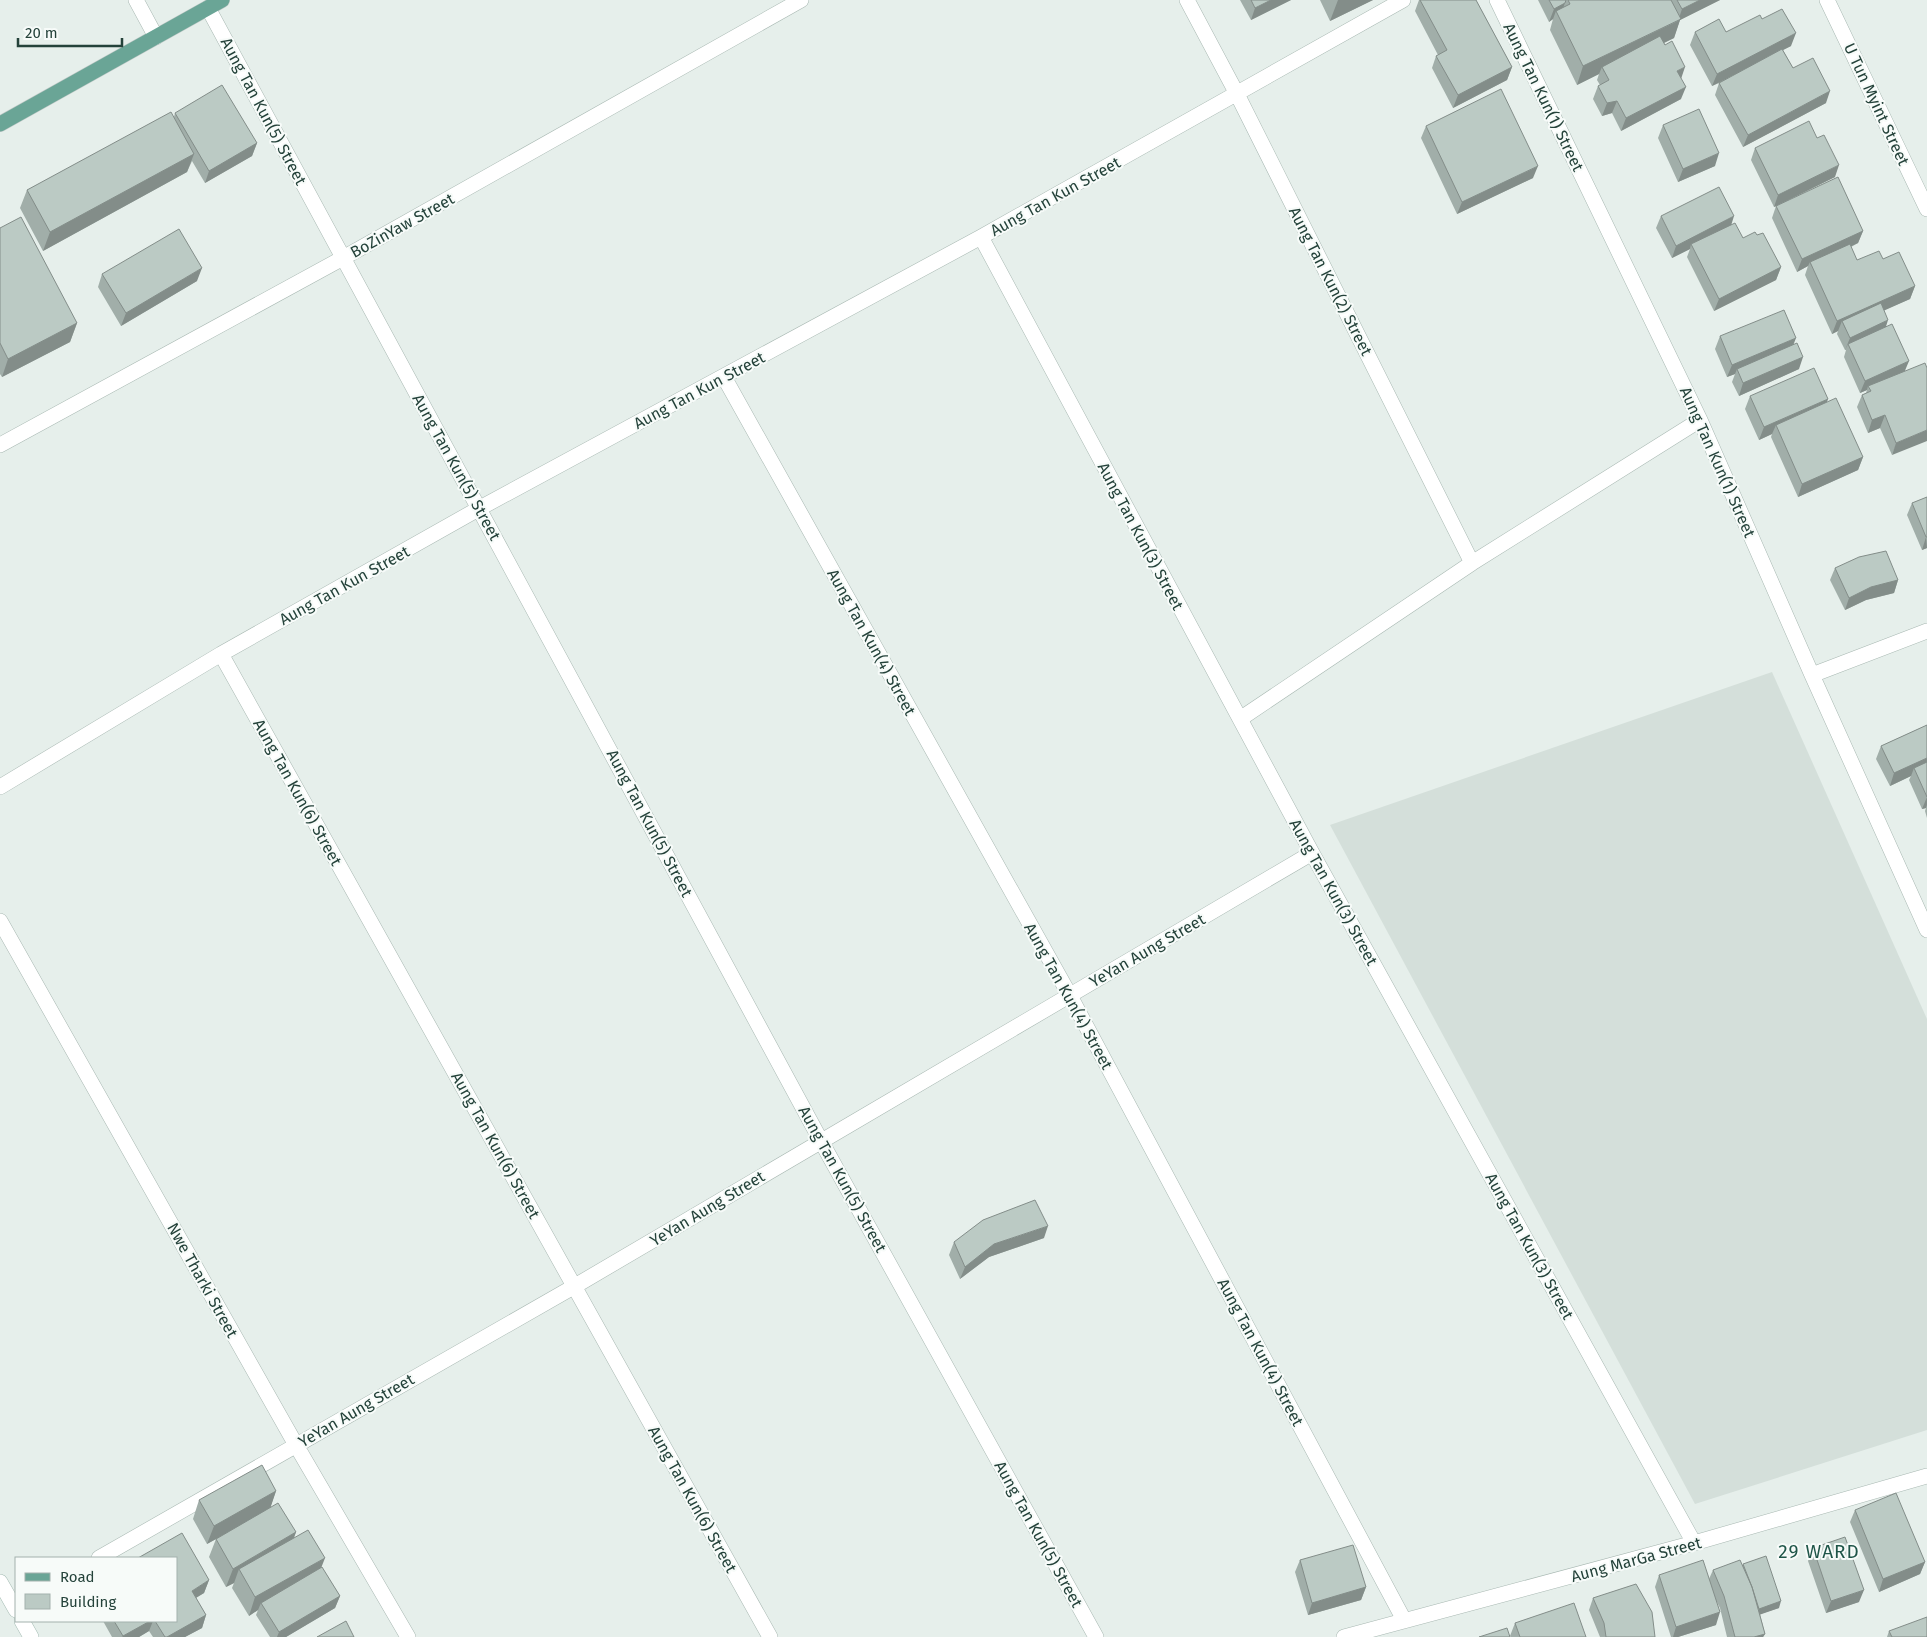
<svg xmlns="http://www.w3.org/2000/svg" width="1927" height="1637" viewBox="0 0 1927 1637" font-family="'Fira Sans',sans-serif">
	<rect width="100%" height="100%" fill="#e6efeb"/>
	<!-- built -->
	<path fill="#d4dfda" d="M1772,672l155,347v411l-232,74 -365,-679z"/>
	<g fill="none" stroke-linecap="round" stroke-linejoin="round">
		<!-- street casing -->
		<g stroke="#a8b8b2" stroke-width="16">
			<path id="street" d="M136,0l20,37
				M1187,0l50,94 235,469
				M1497,0l203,420 112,255 115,255
				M1827,0l100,209
				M208,8l613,1133 275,496
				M981,237l331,616 382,690
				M724,377l345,617 335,626
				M0,445l343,-187 458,-258
				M221,654l549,983
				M1812,675l115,-44
				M1240,719l232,-156 228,-143
				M0,787l221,-133 259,-146 501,-271 422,-237
				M0,921l296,524 112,192
				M99,1558l476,-272 737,-433
				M1344,1637l350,-94 233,-67"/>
		</g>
		<!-- secondary casing -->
		<g stroke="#a4bbb3" stroke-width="16">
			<path id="secondary" d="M0,1582l16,28
				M22,1621l9,16"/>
		</g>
		<!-- primary casing -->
		<g stroke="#c2cac8" stroke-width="16">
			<path id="primary" d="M0,124l222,-124"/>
		</g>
		<!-- street -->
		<use href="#street" stroke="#fff" stroke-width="15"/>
		<!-- secondary -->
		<use href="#secondary" stroke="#fff" stroke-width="15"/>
		<!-- primary -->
		<use href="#primary" stroke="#6aa596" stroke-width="15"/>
	</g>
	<!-- wall -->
	<path fill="#a1aea9" d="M1240,0h51l-40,20z
		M1320,0h53l-43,21z
		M1419,0h57l36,67 -5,13 -54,28 -21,-40 4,-12 2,-1 -23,-44z
		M1538,0h182l-40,20 -6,18 -10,5 17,35v21l-60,32 -9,-18 -10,3 -9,-17 5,-13 2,-1 -3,-5 2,-6 -22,11 -27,-55 3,-11 -4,3z
		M1762,19l29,27 -8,4 10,18 33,35 -83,44 -28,-52 4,-12 -7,3 -22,-41 5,-13h31z
		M175,113l82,30 -5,13 -47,27 -13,-22 -5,11 -144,79 -23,-43 7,-18 147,-73z
		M1663,125l52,41 -37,16 -20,-44z
		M1426,126l107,52 -76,36 -36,-76z
		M1755,148l80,29 -46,23 74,31 -5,12 -7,4 6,13 26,-1 32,27 -5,13 -26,11 2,17 19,44 22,-3 -35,87 -12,-27 -12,5 -11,-26 5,-12 4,-2 1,-3 -7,3 -16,-36 2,-7h-1l-8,-16 1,-3 -6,3 -27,-59 3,-9 -11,6 -25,-54 4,-12 -2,1 -23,-47z
		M1661,216l70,8 12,14 38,29 -5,13 -62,31 -27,-54 3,-8 -18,9 -16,-30z
		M0,228l77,95 -7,19 -68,35 -2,-3z
		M102,274l95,7 -76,45 -23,-39z
		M1720,336l73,9 6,24 -60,27 -7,-14 3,-8 -8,3 -12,-28z
		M1750,396l78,3 -2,4 37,54 -5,13 -60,27 -27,-60 1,-3 -13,6 -14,-31z
		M1927,497v51l-5,2 -15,-35 5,-12z
		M1835,568l63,12 -4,13 -28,7 -21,10 -15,-30z
		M1927,725v93l-2,-7 1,-3 -4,1 -13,-29 2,-4 -21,10 -14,-27 5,-13z
		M1044,1238l-55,19 -29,22 -11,-24 5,-13z
		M276,1491l-6,17 26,24 -2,6 27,29 19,29 -5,12 -49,29h-16l-14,-22 2,-5 -9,6 -17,-28 2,-5 -8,4 -17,-30 7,-18 -9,5 -14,-25 6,-19z
		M1855,1510l70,52 -5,12 -41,18 -29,-70z
		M1813,1548l46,54 -33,11 -18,-52z
		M1300,1560l66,27 -5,13 -53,15 -13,-43z
		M1743,1564l36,44 -19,6 5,20 -2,3h-36l-7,-29 -3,-6 -1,23 -38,12h-7l-16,-50 4,-12 50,4 4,-9 30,-5z
		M209,1580l-5,13 -8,5 10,17 -4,13 -17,9h-32l-4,-6 -10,6h-27l-9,-16h73z
		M1593,1598l62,39h-55l-11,-27z
		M1515,1623l71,14h-75l-1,-1z
		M1889,1631l38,6h-40z"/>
	<!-- shaded-wall -->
	<path fill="#838d89" d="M1271,0h20l-40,20 4,-12z
		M1338,0h35l-43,21z
		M1700,0h20l-40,20 -6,18 -70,34 -2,-5 -3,7 -22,11 6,-19 95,-45 4,-12z
		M1565,3l-5,13 -4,-5 -3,8 -4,3 5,-13z
		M1796,33l-5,13 -79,40 5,-12z
		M1512,67l-5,13 -54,28 5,-13z
		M1685,67l-4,12 -4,-8z
		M1686,87l-5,12 -60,32 5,-13z
		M1830,91l-4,12 -83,44 5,-12z
		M1617,101l-5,12 -10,3 5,-13z
		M257,143l-5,13 -47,27 4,-12z
		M1719,153l-4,13 -37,16 5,-13z
		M194,154l-7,18 -144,79 7,-19z
		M1839,165l-4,12 -61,30 4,-12z
		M1538,166l-5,12 -76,36 5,-12z
		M1734,216l-4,13 -39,15 -1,5 -18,9 4,-12z
		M1863,231l-5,12 -47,22 -1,-3 -2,4 -11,6 5,-13z
		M1781,267l-5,13 -62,31 5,-12z
		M202,268l-5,13 -76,45 5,-13z
		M1915,286l-5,13 -65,29 -3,-7 -4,10 -6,3 5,-13z
		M1888,320l-4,13 -36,11 -3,6 5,-12z
		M77,323l-7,19 -68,35 6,-18z
		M1796,338l-5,13 -54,18 -2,5 -8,3 5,-12z
		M1803,357l-4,12 -60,27 4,-13z
		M1909,361l-5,12 -36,13 -1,4 -7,3 5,-12z
		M1828,399l-5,13 -47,13 -4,9 -13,6 5,-13z
		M1885,415l-5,13 -12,5 4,-13z
		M1927,430v11l-35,14 4,-12z
		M1863,457l-5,13 -60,27 4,-13z
		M1926,537l1,11 -5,2z
		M1898,580l-4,13 -28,7 -21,10 4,-12 22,-11z
		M1927,758v10h-13l-3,8 -21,10 4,-13z
		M1927,797v8l-1,3 -4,1z
		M1048,1226l-4,12 -55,19 -29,22 5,-12 29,-23z
		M276,1491l-6,18 -63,35 7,-18z
		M296,1532l-7,18 -50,19 -5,14 -8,4 7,-18z
		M325,1558l-7,18 -57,27 -3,7 -9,6 6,-19z
		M1925,1562l-5,12 -41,18 4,-13z
		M209,1580l-5,13 -17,10 5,-12z
		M1366,1587l-5,13 -53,15 4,-12z
		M1864,1590l-5,12 -33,11 5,-12z
		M340,1596l-5,12 -49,29h-9l2,-5z
		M1781,1601l-2,7 -23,8 3,-7z
		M1720,1612l-4,13 -38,12h-5l3,-10z
		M206,1615l-4,13 -17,9h-18z
		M150,1621h3l-4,10 -10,6h-17l1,-1z
		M1765,1634l-2,3h-9z"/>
	<!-- building -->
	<path fill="#bbcac4" stroke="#838d89" d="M1251,0h20l-16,8z
		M1420,0h56l36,67 -54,28 -22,-39 11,-6z
		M1549,0h17l-1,3 -11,6z
		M1568,0h103l10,19 -98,47 -27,-55 14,-7z
		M1677,0h23l-18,9z
		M1782,9l14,24 -79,41 -22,-42 24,-13 7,13 34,-17 2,4z
		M1660,36l5,9 7,-4 13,26 -8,4 9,16 -60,31 -9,-17 -10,2 -9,-17 11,-6 -7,-13z
		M1782,49l11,19 20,-10 17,33 -82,44 -29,-52z
		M222,85l35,58 -48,28 -34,-58z
		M1501,89l37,77 -76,36 -36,-76z
		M1699,109l20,44 -36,16 -20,-44z
		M171,112l23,42 -144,78 -23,-42z
		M1809,121l8,17 7,-3 15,30 -61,30 -23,-47z
		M1838,177l25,54 -61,28 -26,-53z
		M1719,187l15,29 -58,30 -15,-30z
		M21,217l56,106 -69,36 -8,-16v-115z
		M1735,223l8,15 12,-6 2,3 6,-2 18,34 -62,32 -28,-55z
		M179,229l23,39 -76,45 -24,-39z
		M1850,244l7,16 22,-9 4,8 16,-7 16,34 -78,35 -27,-59z
		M1881,303l7,17 -38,18 -8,-17z
		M1784,310l12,28 -64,27 -12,-29z
		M1892,324l17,37 -44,20 -17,-37z
		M1797,343l6,14 -60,26 -6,-14z
		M1925,363l2,5v62l-31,13 -11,-28 -13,5 -10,-25 9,-4 -3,-5z
		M1814,368l14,31 -64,28 -14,-31z
		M1836,398l27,59 -61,27 -26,-59z
		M1927,497v40h-1l-14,-34z
		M1886,551l12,29 -27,7 -22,11 -14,-30 24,-11z
		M1927,725v33l-33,15 -13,-27z
		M1927,762v35l-13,-29z
		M1035,1200l13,26 -54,18 -29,23 -11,-25 29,-22z
		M262,1465l14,26 -62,35 -15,-26z
		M1896,1493l29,69 -42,17 -28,-69z
		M278,1503l18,29 -63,37 -17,-30z
		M308,1530l17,28 -70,39 -16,-28z
		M182,1533l27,47 -17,11 14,24 -39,22h-2l-10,-16h21v-63h-38z
		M1845,1537l19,53 -33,11 -18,-53z
		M1353,1545l13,42 -54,16 -12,-43z
		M1766,1556l15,45 -22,8 -7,-22 -9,-23z
		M1703,1560l17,52 -44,15 -17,-52z
		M1740,1560l12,27 13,47 -11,3h-19l-11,-41 -11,-26z
		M322,1567l18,29 -61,36 -18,-29z
		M1636,1584l16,28 3,25h-49l-2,-14 -11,-25z
		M1574,1603l12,34h-66l-5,-14z
		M1927,1617v20h-35l-3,-6z
		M114,1621h36l-27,15z
		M346,1621l8,16h-37z
		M1507,1628l3,9h-31z"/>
	<g text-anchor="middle" stroke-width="4" stroke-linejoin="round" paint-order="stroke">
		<!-- street labels -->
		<g font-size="16" fill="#24423a" stroke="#f7fbf9">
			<text transform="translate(1544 97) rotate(64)" y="6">Aung Tan Kun(1) Street</text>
			<text transform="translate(1877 104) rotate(65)" y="6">U Tun Myint Street</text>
			<text transform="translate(264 111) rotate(62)" y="6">Aung Tan Kun(5) Street</text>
			<text transform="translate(1055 196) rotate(-29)" y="6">Aung Tan Kun Street</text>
			<text transform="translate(402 225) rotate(-29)" y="6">BoZinYaw Street</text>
			<text transform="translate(1331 281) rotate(63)" y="6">Aung Tan Kun(2) Street</text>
			<text transform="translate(699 390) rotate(-28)" y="6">Aung Tan Kun Street</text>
			<text transform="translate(1718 462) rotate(66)" y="6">Aung Tan Kun(1) Street</text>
			<text transform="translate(457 467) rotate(61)" y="6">Aung Tan Kun(5) Street</text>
			<text transform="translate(1141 536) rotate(62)" y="6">Aung Tan Kun(3) Street</text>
			<text transform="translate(344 585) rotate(-29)" y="6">Aung Tan Kun Street</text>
			<text transform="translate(872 642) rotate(61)" y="6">Aung Tan Kun(4) Street</text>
			<text transform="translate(298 792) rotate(61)" y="6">Aung Tan Kun(6) Street</text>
			<text transform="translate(650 823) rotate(62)" y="6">Aung Tan Kun(5) Street</text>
			<text transform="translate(1334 892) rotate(61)" y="6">Aung Tan Kun(3) Street</text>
			<text transform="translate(1147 950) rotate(-30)" y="6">YeYan Aung Street</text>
			<text transform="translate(1069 996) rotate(61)" y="6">Aung Tan Kun(4) Street</text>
			<text transform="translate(496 1145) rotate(61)" y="6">Aung Tan Kun(6) Street</text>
			<text transform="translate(843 1179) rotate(61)" y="6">Aung Tan Kun(5) Street</text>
			<text transform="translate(707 1208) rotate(-31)" y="6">YeYan Aung Street</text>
			<text transform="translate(1530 1246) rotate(61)" y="6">Aung Tan Kun(3) Street</text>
			<text transform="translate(203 1280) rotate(61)" y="6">Nwe Tharki Street</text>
			<text transform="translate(1261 1352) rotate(62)" y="6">Aung Tan Kun(4) Street</text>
			<text transform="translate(356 1410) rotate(-30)" y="6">YeYan Aung Street</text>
			<text transform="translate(693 1499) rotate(61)" y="6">Aung Tan Kun(6) Street</text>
			<text transform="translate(1039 1534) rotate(61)" y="6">Aung Tan Kun(5) Street</text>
			<text transform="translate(1636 1559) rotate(-15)" y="6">Aung MarGa Street</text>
		</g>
		<!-- quarter labels -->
		<g font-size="19" letter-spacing="1" fill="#1f5548" stroke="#f7fbf9">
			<text x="1819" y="1558">29 WARD</text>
		</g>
	</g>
	<!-- legend -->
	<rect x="15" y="1557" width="162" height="65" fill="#f7fbf9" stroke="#a3b1ad"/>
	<rect x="25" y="1573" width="25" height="8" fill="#6aa596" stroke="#a3b1ad"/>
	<text x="60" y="1582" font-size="15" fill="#24423a">Road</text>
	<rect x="25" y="1594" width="25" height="15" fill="#bbcac4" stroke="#a3b1ad"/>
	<text x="60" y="1607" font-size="15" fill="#24423a">Building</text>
	<!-- scale -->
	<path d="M18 38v8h104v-8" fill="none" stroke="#24423a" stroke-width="2.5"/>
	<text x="25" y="38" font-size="15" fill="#24423a" stroke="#f7fbf9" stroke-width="4" paint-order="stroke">20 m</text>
</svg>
